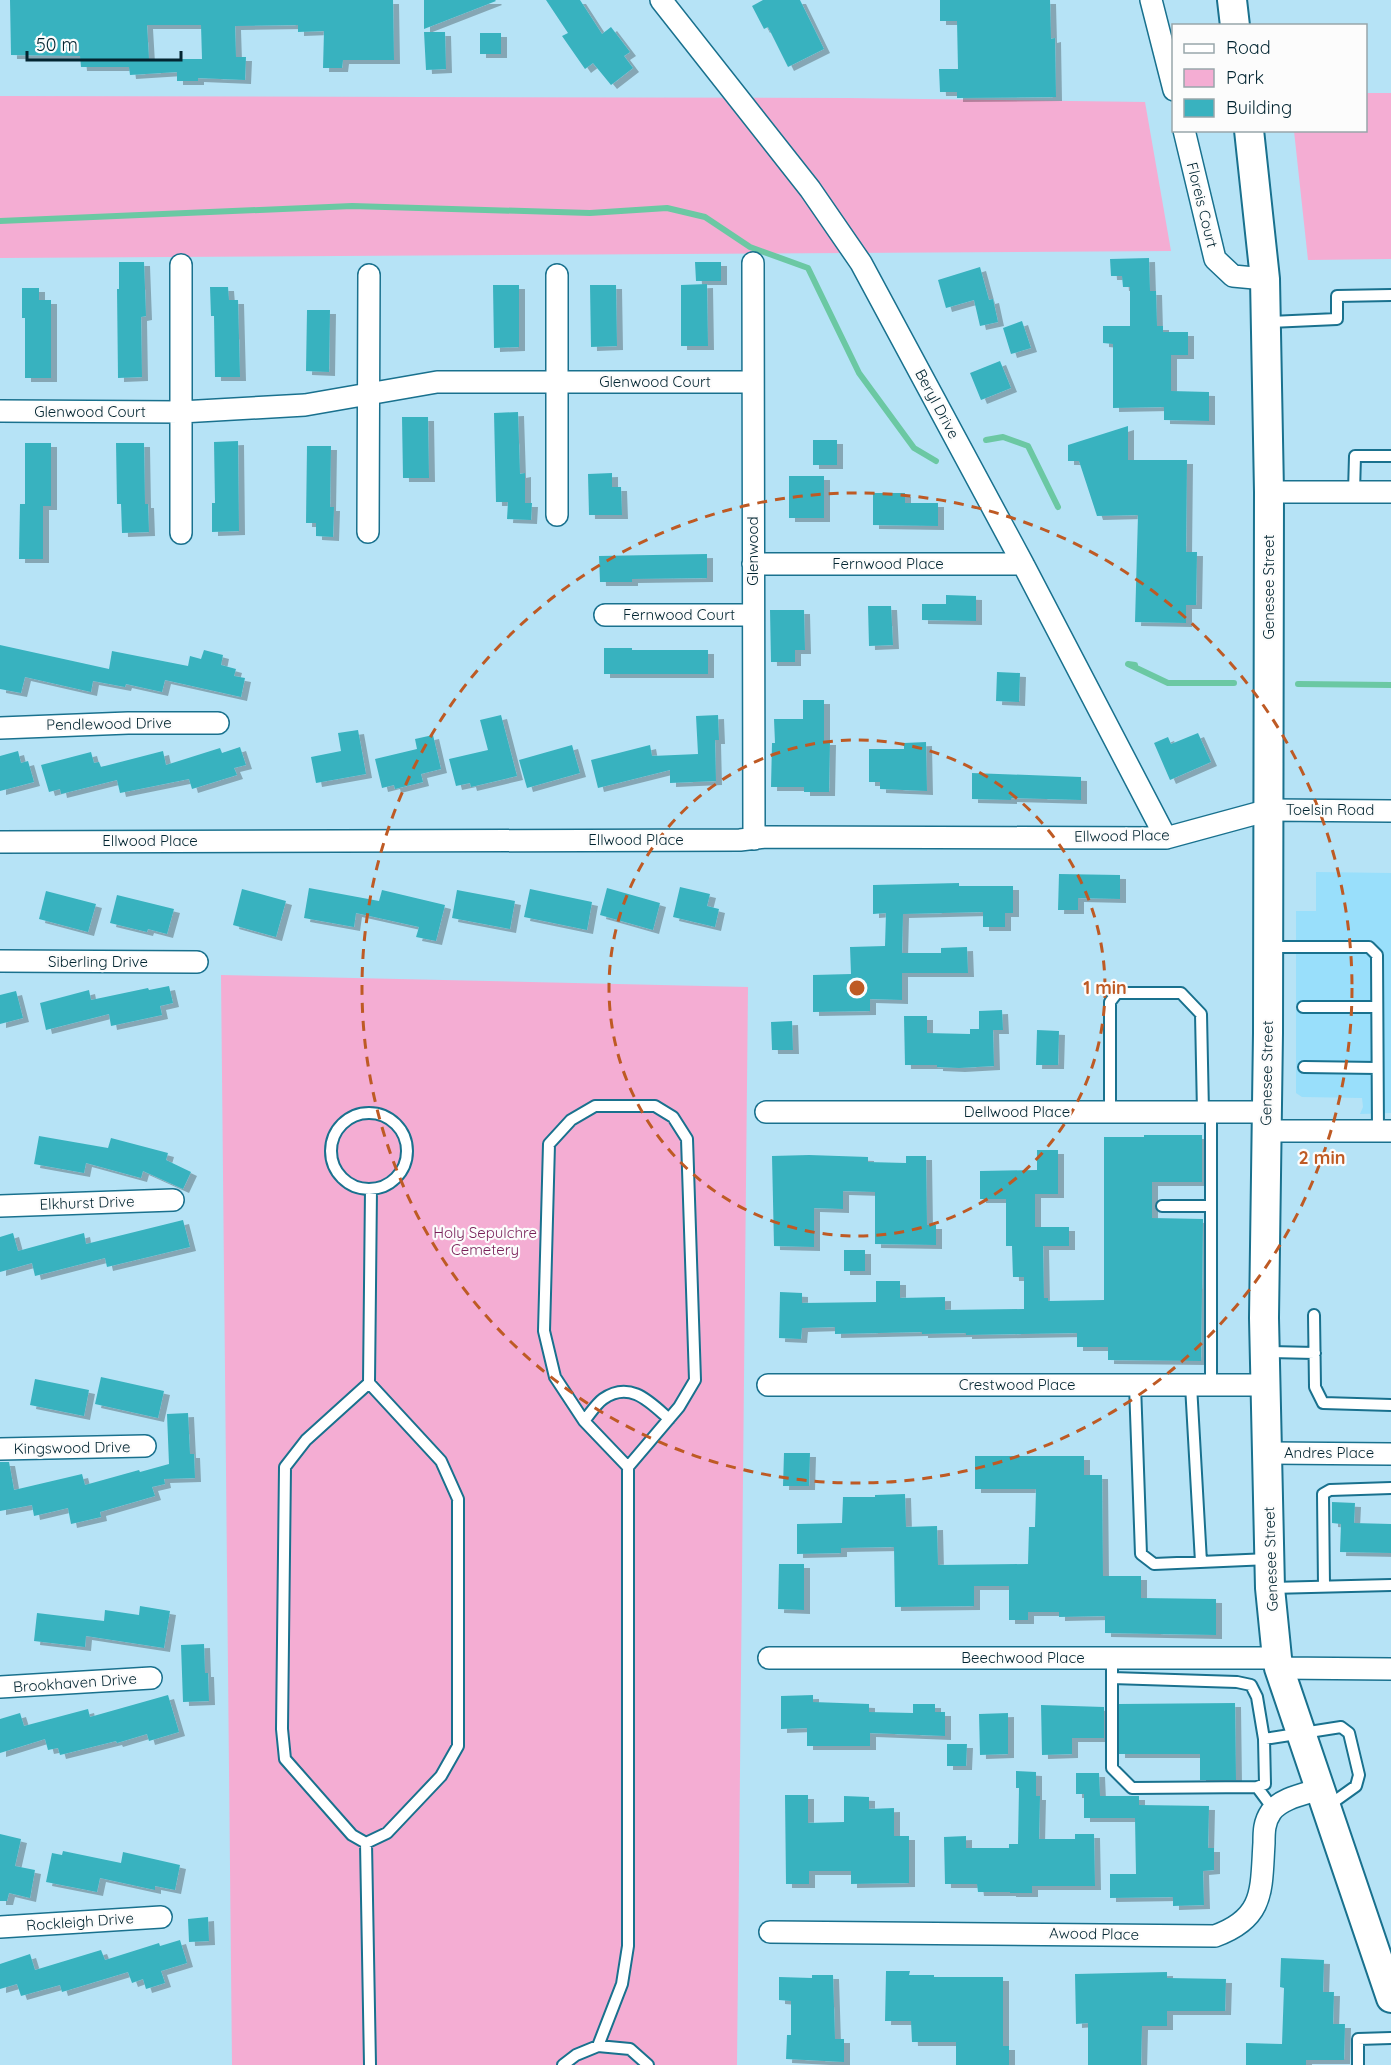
<svg xmlns="http://www.w3.org/2000/svg" width="1391" height="2065" viewBox="0 0 1391 2065" font-family="Quicksand,sans-serif">
	<defs>
		<filter id="shadow"><feDropShadow dx="6" dy="4" stdDeviation="0" flood-color="#0004"/></filter>
	</defs>
	<rect width="100%" height="100%" fill="#b6e3f6"/>
	<!-- built -->
	<path fill="#99dffb" d="M1316,872l75,1v240l-31,1 3,-7 -1,-9 -60,-1 -6,-4v-182h20z"/>
	<!-- green -->
	<path fill="#f4add3" d="M1366,93h25v166l-83,1 -14,-129 72,-1z
		M0,96l847,2 298,4 26,149 -1171,7z
		M221,975l527,12 -11,1078h-505z"/>
	<g fill="none" stroke-linecap="round" stroke-linejoin="round">
		<!-- stream -->
		<path stroke="#6bc8a3" stroke-width="6" d="M0,221l352,-15 238,7 77,-5 38,9 45,30 58,21 51,105 55,75 22,13
			M986,440l17,-3 25,9 30,61
			M1135,665l-7,-1 40,19h66
			M1298,684l93,1"/>
	</g>
	<!-- building -->
	<path fill="#39b2bf" fill-rule="evenodd" filter="url(#shadow)" d="M10,0h383l1,60h-51l-1,8h-19l1,-37 -26,1v-7l-63,1 1,31h10l-1,23 -47,-2v3h-21v-9l-47,3 -1,-8h-48l-1,-11 -69,-1zM147,25h54l1,34h-53z
		M424,0h71l1,1 -72,28z
		M546,0h34l22,34 9,-7 19,25 -6,4 9,12 -22,17 -18,-22 -8,6 -23,-33 6,-3z
		M763,0h37l24,49 -36,18 -20,-40 -4,2 -12,-23z
		M940,0h110l1,39 4,-1 1,59 -99,1v-6h-17l-1,-23h19l-1,-48h-17z
		M424,32h21l1,37 -20,1z
		M480,33h21v21h-21z
		M1149,258l1,33h6l1,35h6v6h25v23h-17v36l38,1v29l-45,-1v-13l-51,1v-64l-10,-1v-17h27v-39h-7l-1,-11h-11l-1,-17z
		M119,262h25l2,54 -5,1 1,60 -24,1 -1,-89h2z
		M695,262h26v19h-25z
		M980,267l9,33 4,-1 5,23 -18,4 -6,-26 -28,8 -8,-28z
		M707,284l1,62h-27v-61z
		M493,285h26v62l-25,1z
		M590,285h26l1,61 -26,1z
		M210,287h18l1,13h9l2,77h-25l-1,-61h-3z
		M22,288h17v12h12v78h-26v-60h-3z
		M307,310h23l-1,62 -23,-1z
		M1022,321l9,27 -20,6 -8,-26z
		M1000,361l11,27 -30,12 -11,-27z
		M518,412l2,62 5,-1v30h7l-1,17 -24,-1 1,-17h-12l-2,-89z
		M402,417h26l1,61h-26z
		M1128,426v34h59l-1,92h11l-1,53h-10v18l-51,-1 3,-107 -41,1 -18,-55h-11v-16z
		M813,440h24v25h-24z
		M238,441l1,90 -27,1v-29h3l-1,-61z
		M25,443h26v63h-8v53h-24l1,-55h5z
		M116,443h28l1,61h3l1,28 -27,1 -1,-29h-4z
		M307,446h24l-1,61h4l-1,30 -17,-1v-13h-10z
		M612,473v14h9l1,28h-33l-1,-41z
		M789,476h35v42h-35z
		M873,493h32v10h33v23l-65,-1z
		M707,554v24l-75,1v3h-32l-1,-26z
		M946,595l30,1v25l-54,-1v-16h24z
		M868,606h23l2,39 -24,1z
		M770,610h34l1,40h-10v12h-24z
		M0,645l109,24 3,-18 76,15 2,-10 11,3 3,-9 19,5 -2,10 15,4 -2,7 11,2 -4,19 -76,-17 -3,12 -36,-8 -1,3 -32,-6 -2,11 -66,-15 -4,16 -21,-4z
		M604,648h28v2h76v24h-104z
		M997,672l23,1 -1,29 -23,-1z
		M803,700h21v41h6l-1,51h-25v-5h-33l1,-44h3l-1,-24h29z
		M501,715l16,61 -46,11 -1,-4 -14,3 -7,-27 39,-9 -8,-30z
		M718,715l1,25h-4l1,41 -46,2v-13l-72,18 -7,-28 59,-15 2,11 46,-2 -2,-38z
		M358,730l8,44 -50,9 -5,-26 30,-6 -3,-18z
		M1198,733l13,29 -41,18 -16,-37 14,-6 3,7z
		M433,735l8,34 -20,5 2,8 -28,7 -1,-4 -12,3 -7,-29 42,-10 -2,-10z
		M926,742l1,49 -47,-2v-7h-11v-33h35v-6z
		M572,745l8,28 -53,15 -8,-28z
		M240,747l6,18 -12,3 3,7 -45,14 -3,-10 -69,14 -3,-13 -56,14 -1,-5 -11,3 -8,-27 50,-13 3,11 5,-1 2,5 62,-16 3,14 54,-17 2,5z
		M18,751l3,12 7,-2 6,21 -34,9v-35z
		M972,773l109,4v23l-70,-2v2l-39,-1z
		M1059,874l61,1v24l-42,-1v12h-20z
		M959,883v3h54v27h-8v14h-22v-15l-80,2 -1,39h39v-5l26,-1 1,26h-66v27l-32,-1v12l-57,1v-37l38,-1 -1,-27 35,-1 1,-33 -13,1v-29z
		M680,887l30,7 -3,12 12,3 -4,18 -42,-10z
		M309,888l70,13 3,-11 63,15 -9,36 -20,-4 3,-10 -63,-14 -2,14 -50,-9z
		M607,888l53,15 -7,27 -53,-15z
		M242,889l44,12 -10,36 -43,-12z
		M530,889l62,13 -5,28 -63,-13z
		M457,890l58,11 -5,28 -58,-11z
		M46,891l50,13 -8,28 -49,-13z
		M117,895l57,14 -7,25 -19,-5 -1,3 -37,-9z
		M169,986l4,17 -13,3 2,9 -51,11 -2,-12 -63,16 -6,-27 49,-13 2,10 57,-12 1,2z
		M16,991l7,27 -23,6v-29z
		M1002,1010l1,20h-10l1,36 -35,2 -22,-1v-2h-32l-1,-49h23v17l43,1v-5h9v-18z
		M792,1021l1,29h-21l-1,-28z
		M1037,1030l22,1 -1,34h-22z
		M1144,1135h58v47h-50v36l51,1 -2,142 -93,-1v-13h-31v-14l-111,2v-2l-44,1v-2l-87,2v-7l-33,1 -1,11 -22,-1 1,-46 22,1v10l74,-1v-21h24v17l45,-1v13l79,-1v-32h-11l-1,-31h-6v-47h-26v-28l57,-1v-20h21v44h-23v33h34v19h-26l1,52h4v3l56,-1v-163h40z
		M39,1136l69,12 3,-10 57,15 -2,7 25,12 -8,17 -40,-18 -2,7 -55,-15 -2,10 -50,-9z
		M809,1155l59,2v5l38,1v-7h20l1,69h9v20l-61,-1v-52l-32,-1v18l-29,-1v39l-40,-1 -2,-90z
		M183,1220l7,27 -83,20 -2,-9 -70,18 -3,-13 -32,9v-35l13,-4 5,18 66,-18 2,11z
		M844,1250h21v21h-21z
		M101,1377l63,14 -6,27 -63,-14z
		M35,1379l54,11 -5,26 -54,-11z
		M188,1413l2,41h4l1,24 -31,1 1,5 -13,3 3,9 -55,16 1,5 -30,7 -3,-16 -34,8 -2,-11 -32,6v-49h9l5,28 68,-16 3,11 54,-15 1,2 29,-8 -2,-50z
		M784,1453h26l-1,33h-26z
		M975,1456h109v19h18l1,101h38v22l75,1v36l-111,-2v-17l-46,1v-5h-31v8h-19v-34h-35v20l-79,1 -1,-60 -53,1v5l-44,1v-30l45,-1 1,-26h32v-2l30,-1 1,33 31,-1 1,39 90,-1 1,-37h6l1,-38h-61z
		M1332,1502l23,1 -1,20 37,1v29l-51,-1 1,-28 -9,-1z
		M779,1564h25v46l-26,-1z
		M140,1606l30,5 -6,37 -78,-12 -1,11 -51,-6 3,-28 67,8 1,-11 34,5z
		M204,1644l1,29h3l1,28 -26,1 -2,-57z
		M168,1695l11,37 -30,9 -2,-7 -30,9 -1,-2 -56,14 -2,-7 -10,2 -3,-11 -45,14v-34l20,-6 4,13 64,-17 2,8z
		M813,1695v7l56,2v8l44,1v-9h22v8h10v24l-75,-3v13h-63v-18l-26,1v-33z
		M1235,1703l1,77h-36v-26h-81v-50z
		M1041,1705l63,2v31h-32v16l-30,1z
		M1008,1713v41l-28,1 -1,-41z
		M947,1744h20l-1,22h-19z
		M1016,1771l20,1v24h4l-1,43h36v-5h19l1,52h-63v7h-22v-1h-32l-1,-8h-32l-1,-47 22,-1v12h43v-4h9l1,-56h-3z
		M1076,1773h23l1,23h39v9l70,1 -1,42h6v22l-11,1 1,34 -31,1v-9l-63,1v-24h26l-1,-56h-51v-24h-8z
		M785,1795h23v28l36,-1v-26l25,1v12l25,-1v28h15v47l-58,1v-13h-42v13h-23z
		M0,1834l21,5 -6,27 20,4 -5,28 -21,-5 -2,8h-7z
		M63,1851l58,12 2,-11 57,13 -5,25 -20,-4v4l-55,-12 -3,14 -51,-10 6,-29 10,2z
		M208,1917l1,24 -20,1 -1,-23z
		M180,1940l7,23 -26,8 4,12 -19,6 -3,-10 -11,4 -4,-11 -66,20 -2,-7 -39,11 -4,-12 -17,5v-25l30,-10 5,16 66,-20 4,10 54,-17 1,3z
		M1281,1958l43,2 -1,32h11l-1,32h12l-1,36h-38v5h-60v-22l36,1 2,-56 -4,-1z
		M886,1971h24l-1,4h25v2h69v69h6v19h-53v-23h-44l-1,-21h-26z
		M1167,1972v6l59,1 -1,32h-58v15h-25l-1,39h-53v-42l-12,1 -1,-50z
		M812,1975h21l2,64h9v23l-58,-3 1,-24h4v-34l-12,-1v-23l33,1z"/>
	<g fill="none" stroke-linecap="round" stroke-linejoin="round">
		<!-- service casing -->
		<g stroke="#19718e" stroke-width="14">
			<path id="service" d="M1268,322l69,-3v-23l54,-1
				M1354,492l1,-36h36
				M1269,947h100l8,8 1,176
				M1303,1007h74
				M1304,1067l73,1
				M1110,1112v-110l7,-9h64l20,21 2,98
				M1211,1112v273
				M331 1151a38 38 0 1 1 76 0a38 38 0 1 1-76 0Z
				M1162,1206h49
				M1314,1315l1,72 8,16 68,2
				M1267,1352l48,1
				M369,1383l72,78 17,38v247l-17,30 -54,57 -21,10 -14,-8 -67,-76 -3,-30 3,-262 21,-27z
				M369,1383l2,-194
				M1135,1385l6,169 13,10 115,-5
				M1191,1385l10,177
				M584,1421c6,-7 12,-17 19,-22 27,-19 47,3 66,20
				M1324,1586l-1,-92 7,-4 61,-2
				M1271,1588l120,-3
				M1112,1658v110l20,20 125,-1 17,23
				M1112,1678l125,4 14,3 6,12 7,42 77,-12 8,6 10,42 -3,11 -28,20
				M1257,1787l8,-3 -1,-45
				M366,1843l4,222
				M598,2046l24,-62 6,-38v-479l-44,-46 -29,-44 -11,-46 5,-187 22,-24 24,-14h60l18,11 14,22 8,241 -16,27 -51,60
				M563,2065l13,-10 22,-9 32,3 18,16
				M1358,2065v-26l33,-1"/>
		</g>
		<!-- minor casing -->
		<g stroke="#19718e" stroke-width="24">
			<path id="minor" d="M661,0l149,189 51,74 162,301 143,274
				M1151,0l23,90
				M1184,130l31,129 18,17 32,3
				M753,263l1,576
				M181,265v268
				M0,411l181,1 124,-7 132,-23h316
				M1269,492h122
				M557,515v-240
				M368,532l1,-257
				M753,564h270
				M605,615h148
				M0,728l128,-5h90
				M0,842l740,-2 26,-3 400,1 103,-28 122,1
				M0,961l197,1
				M766,1112h501
				M1267,1131h124
				M0,1206l173,-6
				M768,1385h498
				M0,1449l145,-3
				M1267,1453l124,1
				M769,1658h508
				M1279,1668l112,1
				M0,1687l151,-9
				M0,1927l161,-10
				M770,1932l445,4c50,-18 46,-46 49,-93 0,-11 0,-21 7,-31 10,-14 34,-18 49,-23"/>
		</g>
		<!-- secondary casing -->
		<g stroke="#19718e" stroke-width="32">
			<path id="secondary" d="M1232,0l3,26
				M1249,130l16,149 4,213 -1,541 -4,285 6,270 7,70 2,10 112,330"/>
		</g>
		<!-- service -->
		<use href="#service" stroke="#fff" stroke-width="10"/>
		<!-- minor -->
		<use href="#minor" stroke="#fff" stroke-width="21"/>
		<!-- secondary -->
		<use href="#secondary" stroke="#fff" stroke-width="28"/>
	</g>
	<!-- distance rings -->
	<g fill="none" stroke="#be5a24" stroke-width="3" stroke-dasharray="10 8">
		<circle cx="857" cy="988" r="248"/>
		<circle cx="857" cy="988" r="495"/>
	</g>
	<g text-anchor="middle" stroke-width="4.5" stroke-linejoin="round" paint-order="stroke">
		<!-- street labels -->
		<g font-size="15" fill="#022531" stroke="#fcfcfc">
			<text transform="translate(1202 205) rotate(76)" y="5">Floreis Court</text>
			<text x="655" y="387">Glenwood Court</text>
			<text transform="translate(937 404) rotate(62)" y="5">Beryl Drive</text>
			<text x="90" y="417">Glenwood Court</text>
			<text transform="translate(753 551) rotate(-90)" y="5">Glenwood</text>
			<text x="888" y="569">Fernwood Place</text>
			<text transform="translate(1269 587) rotate(-90)" y="5">Genesee Street</text>
			<text x="679" y="620">Fernwood Court</text>
			<text transform="translate(109 724) rotate(-1)" y="5">Pendlewood Drive</text>
			<text x="1330" y="815">Toelsin Road</text>
			<text transform="translate(1122 836) rotate(-1)" y="5">Ellwood Place</text>
			<text x="636" y="845">Ellwood Place</text>
			<text x="150" y="846">Ellwood Place</text>
			<text x="98" y="967">Siberling Drive</text>
			<text transform="translate(1267 1073) rotate(-89)" y="5">Genesee Street</text>
			<text x="1017" y="1117">Dellwood Place</text>
			<text transform="translate(87 1203) rotate(-2)" y="5">Elkhurst Drive</text>
			<text x="1017" y="1390">Crestwood Place</text>
			<text transform="translate(72 1448) rotate(-1)" y="5">Kingswood Drive</text>
			<text x="1329" y="1458">Andres Place</text>
			<text transform="translate(1271 1559) rotate(-92)" y="5">Genesee Street</text>
			<text x="1023" y="1663">Beechwood Place</text>
			<text transform="translate(75 1683) rotate(-4)" y="5">Brookhaven Drive</text>
			<text transform="translate(80 1922) rotate(-4)" y="5">Rockleigh Drive</text>
			<text transform="translate(1094 1934) rotate(1)" y="5">Awood Place</text>
		</g>
		<!-- park labels -->
		<g font-size="15" fill="#771f57" stroke="#fcfcfc">
			<text x="485" y="1238">Holy Sepulchre<tspan x="485" dy="17">Cemetery</tspan></text>
		</g>
	</g>
	<circle cx="857" cy="988" r="9" fill="#be5a24" stroke="#fcfcfc" stroke-width="3"/>
	<g font-size="18" text-anchor="middle" font-weight="bold" fill="#be5a24" stroke="#fcfcfc" stroke-width="4.5" stroke-linejoin="round" paint-order="stroke">
		<text x="1105" y="994">1 min</text>
		<text x="1322" y="1164">2 min</text>
	</g>
	<!-- legend -->
	<rect x="1172" y="24" width="195" height="108" fill="#fcfcfc" stroke="#98a6ab" stroke-width="1.5"/>
	<rect x="1184" y="44" width="30" height="9" fill="#ffffff" stroke="#98a6ab" stroke-width="1.5"/>
	<text x="1226" y="54" font-size="18" fill="#022531">Road</text>
	<rect x="1184" y="69" width="30" height="18" fill="#f4add3" stroke="#98a6ab" stroke-width="1.5"/>
	<text x="1226" y="84" font-size="18" fill="#022531">Park</text>
	<rect x="1184" y="99" width="30" height="18" fill="#39b2bf" stroke="#98a6ab" stroke-width="1.5"/>
	<text x="1226" y="114" font-size="18" fill="#022531">Building</text>
	<!-- scale -->
	<path d="M27 51v9h154v-9" fill="none" stroke="#022531" stroke-width="3"/>
	<text x="36" y="51" font-size="18" fill="#022531" stroke="#fcfcfc" stroke-width="4.5" paint-order="stroke">50 m</text>
</svg>
